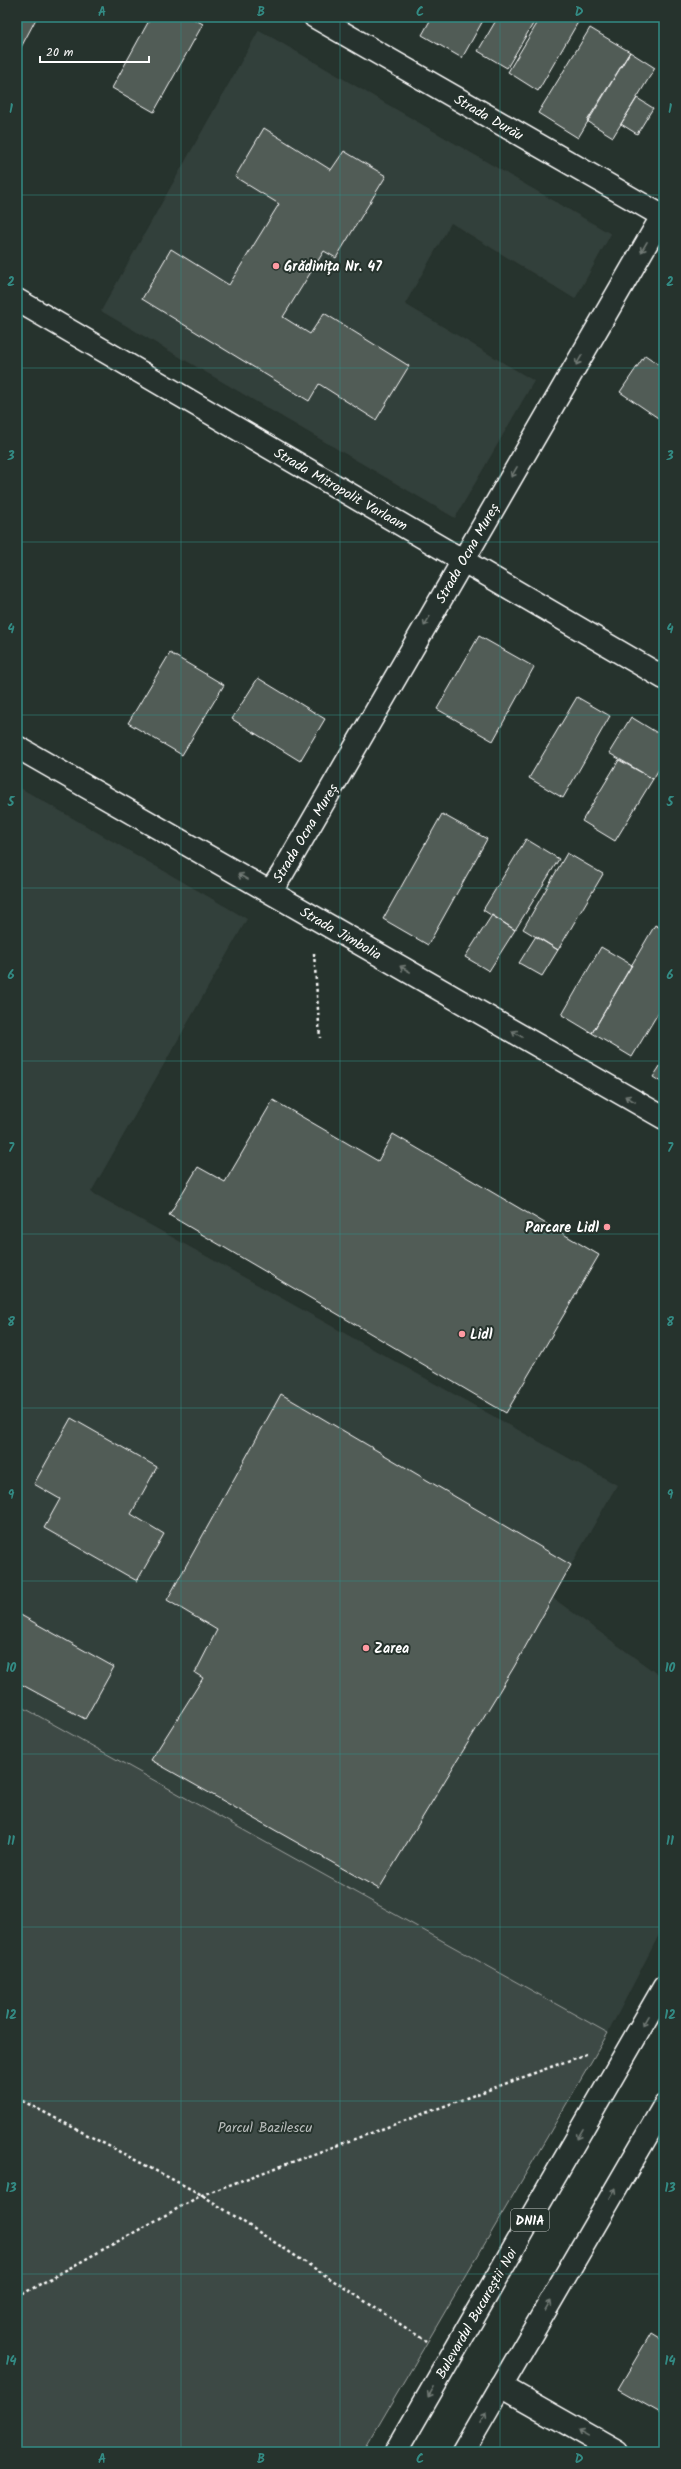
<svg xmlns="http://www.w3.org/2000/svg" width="681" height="2469" viewBox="0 0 681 2469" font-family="Kalam,sans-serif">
	<rect width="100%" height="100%" fill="#26332d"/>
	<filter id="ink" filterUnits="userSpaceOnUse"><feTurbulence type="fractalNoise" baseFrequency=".025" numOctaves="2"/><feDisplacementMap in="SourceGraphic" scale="8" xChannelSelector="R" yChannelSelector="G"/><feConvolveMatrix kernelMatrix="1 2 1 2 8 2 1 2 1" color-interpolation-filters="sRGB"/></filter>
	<g filter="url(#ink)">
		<!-- built -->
		<path fill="#333f3a" d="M259,30l352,204 -36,65 -124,-76 -46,81 129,77 -79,137 -354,-207z
			M17,786l230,133 -156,273 526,293 -46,80 -290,-171 -114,205 50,31 -22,43 8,5 -52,82 228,129 135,-222 39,-69 111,81v246l-56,108 -591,-329z"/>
		<!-- green -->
		<path fill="#3e4944" stroke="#9ea4a2" d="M17,1704l591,329 -245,419h-346z"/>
		<!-- building -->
		<path fill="#515c57" stroke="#fff" d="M17,17h20l-19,36 -1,-1z
			M151,17h39l13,7 -49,88 -42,-24z
			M432,17h53l-23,41 -40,-23z
			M498,17h39l-30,51 -29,-17z
			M541,17h40l-43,74 -30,-19z
			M590,28l40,24 -52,86 -40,-25z
			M630,52l25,16 -42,69 -26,-16z
			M637,98l16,10 -16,26 -16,-10z
			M264,128l67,42 13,-19 42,25 -50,82 -12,-7 -41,66 27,17 14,-21 85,53 -33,54 -57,-36 -10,17 -167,-102 29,-50 58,36 50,-81 -44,-27z
			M645,355l19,13v54l-44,-30z
			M479,636l55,31 -41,74 -56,-32z
			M170,653l54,32 -42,70 -54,-32z
			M258,678l67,41 -25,42 -68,-42z
			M577,697l33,19 -47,82 -34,-20z
			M631,717l33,20v24l-11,18 -44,-26z
			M619,760l34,19 -38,62 -33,-20z
			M442,814l45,25 -59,106 -45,-26z
			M526,839l33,20 -44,71 -32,-20z
			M567,853l36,21 -45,76 -35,-21z
			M492,915l23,15 -26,41 -24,-14z
			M655,925l9,5v73l-32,54 -40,-24z
			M536,936l22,14 -16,26 -23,-13z
			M601,947l31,18 -40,68 -30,-18z
			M664,1060v24l-11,-7z
			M273,1100l105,61 15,-27 206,121 -93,158 -337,-198 29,-48 27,15z
			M281,1394l290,171 -57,102 -135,222 -228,-129 52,-82 -8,-5 22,-43 -50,-30z
			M71,1418l86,49 -26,47 33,20 -27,47 -93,-53 16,-29 -26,-15z
			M17,1613l97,54 -29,52 -68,-37z
			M651,2333l13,8v74l-46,-26z"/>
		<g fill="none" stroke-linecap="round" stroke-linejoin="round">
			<!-- street casing -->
			<g stroke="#fff" stroke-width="25">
				<path id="street" d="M315,17l349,200
					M17,300l647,378
					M17,747l647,371
					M270,892l12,-18 382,-661
					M501,2386l116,66"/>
			</g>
			<!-- primary casing -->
			<g stroke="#fff" stroke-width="25">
				<path id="primary" d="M396,2452l268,-465
					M463,2452l201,-346"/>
			</g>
			<!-- path -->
			<path stroke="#fff" stroke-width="2.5" stroke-dasharray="3 3" stroke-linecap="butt" d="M314,953l6,85
				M17,2098l185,97 224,146
				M17,2297l185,-102 387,-142"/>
			<!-- street -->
			<use href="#street" stroke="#26332d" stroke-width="22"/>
			<!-- primary -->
			<use href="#primary" stroke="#26332d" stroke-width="22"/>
		</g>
		<!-- one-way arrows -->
		<defs><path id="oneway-shaft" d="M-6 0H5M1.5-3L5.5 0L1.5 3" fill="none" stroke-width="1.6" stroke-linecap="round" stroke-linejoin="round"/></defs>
		<g stroke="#727a76">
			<use href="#oneway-shaft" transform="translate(644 247) rotate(120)"/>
			<use href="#oneway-shaft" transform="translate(579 360) rotate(120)"/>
			<use href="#oneway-shaft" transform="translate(514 472) rotate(120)"/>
			<use href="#oneway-shaft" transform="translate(427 621) rotate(120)"/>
			<use href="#oneway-shaft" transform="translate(243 877) rotate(-150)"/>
			<use href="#oneway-shaft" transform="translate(405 969) rotate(-150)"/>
			<use href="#oneway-shaft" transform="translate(517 1034) rotate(-150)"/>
			<use href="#oneway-shaft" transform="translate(630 1099) rotate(-150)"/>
			<use href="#oneway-shaft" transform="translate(645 2021) rotate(120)"/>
			<use href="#oneway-shaft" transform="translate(580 2134) rotate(120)"/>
			<use href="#oneway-shaft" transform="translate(613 2193) rotate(-60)"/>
			<use href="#oneway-shaft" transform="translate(548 2306) rotate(-60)"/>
			<use href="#oneway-shaft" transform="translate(431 2392) rotate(120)"/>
			<use href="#oneway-shaft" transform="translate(483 2418) rotate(-60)"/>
			<use href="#oneway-shaft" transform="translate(583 2433) rotate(-151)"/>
		</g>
	</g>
	<!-- grid -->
	<path fill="none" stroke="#338b84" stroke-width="1" stroke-opacity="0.55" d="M181,17v2435M340,17v2435M500,17v2435M17,195h647M17,368h647M17,542h647M17,715h647M17,888h647M17,1061h647M17,1234h647M17,1408h647M17,1581h647M17,1754h647M17,1927h647M17,2101h647M17,2274h647"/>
	<!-- markers -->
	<g fill="#ff9aa2" stroke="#26332d" stroke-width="1.5">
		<circle cx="276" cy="266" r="4"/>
		<circle cx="607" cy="1227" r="4"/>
		<circle cx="462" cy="1334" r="4"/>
		<circle cx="366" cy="1648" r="4"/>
	</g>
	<g text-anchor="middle" stroke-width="4" stroke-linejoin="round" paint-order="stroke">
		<!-- shield labels -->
		<rect fill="#26332d" stroke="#bec2c0" stroke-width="1" x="511" y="2209" width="38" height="22" rx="3"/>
		<g font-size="13" font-weight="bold" fill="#fff">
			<text x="530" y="2225">DN1A</text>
		</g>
		<!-- street labels -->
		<g font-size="14" fill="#fff" stroke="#26332d">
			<text transform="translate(489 117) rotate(30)" y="5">Strada Durău</text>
			<text transform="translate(341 489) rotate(30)" y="5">Strada Mitropolit Varlaam</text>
			<text transform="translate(467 553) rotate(-60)" y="5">Strada Ocna Mureș</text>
			<text transform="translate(305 833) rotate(-59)" y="5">Strada Ocna Mureș</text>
			<text transform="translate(341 933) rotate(30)" y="5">Strada Jimbolia</text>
			<text transform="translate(476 2313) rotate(-60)" y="5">Bulevardul Bucureștii Noi</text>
		</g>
		<!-- poi labels -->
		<g font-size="14" font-weight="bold" fill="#fff" stroke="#26332d" text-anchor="start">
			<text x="284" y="271">Grădinița Nr. 47</text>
			<text x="599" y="1232" text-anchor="end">Parcare Lidl</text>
			<text x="470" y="1339">Lidl</text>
			<text x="374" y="1653">Zarea</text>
		</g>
		<!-- park labels -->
		<g font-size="14" fill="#bbbfbe" stroke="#26332d">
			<text x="265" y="2132">Parcul Bazilescu</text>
		</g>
	</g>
	<!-- margin -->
	<rect width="681" height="2469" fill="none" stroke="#26332d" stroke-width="44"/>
	<!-- scale -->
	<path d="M40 56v6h109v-6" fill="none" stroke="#ffffff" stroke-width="2"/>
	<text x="46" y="56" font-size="12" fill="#ffffff" stroke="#26332d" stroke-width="3" paint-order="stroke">20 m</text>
	<rect x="22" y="22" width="637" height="2425" fill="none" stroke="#338b84" stroke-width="1.5"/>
	<g font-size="13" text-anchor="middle" font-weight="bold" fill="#338b84">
		<text x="102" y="16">A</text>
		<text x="261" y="16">B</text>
		<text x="420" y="16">C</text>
		<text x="579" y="16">D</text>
		<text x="11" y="113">1</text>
		<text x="670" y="113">1</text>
		<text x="11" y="286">2</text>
		<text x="670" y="286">2</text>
		<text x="11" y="460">3</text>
		<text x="670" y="460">3</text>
		<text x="11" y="633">4</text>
		<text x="670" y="633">4</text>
		<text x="11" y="806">5</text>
		<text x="670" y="806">5</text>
		<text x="11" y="979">6</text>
		<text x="670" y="979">6</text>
		<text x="11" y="1152">7</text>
		<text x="670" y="1152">7</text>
		<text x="11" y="1326">8</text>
		<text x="670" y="1326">8</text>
		<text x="11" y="1499">9</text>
		<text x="670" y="1499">9</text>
		<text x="11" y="1672">10</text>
		<text x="670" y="1672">10</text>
		<text x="11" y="1845">11</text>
		<text x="670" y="1845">11</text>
		<text x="11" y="2019">12</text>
		<text x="670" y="2019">12</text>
		<text x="11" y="2192">13</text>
		<text x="670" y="2192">13</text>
		<text x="11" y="2365">14</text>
		<text x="670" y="2365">14</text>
		<text x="102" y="2463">A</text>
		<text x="261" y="2463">B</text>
		<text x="420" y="2463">C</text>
		<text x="579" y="2463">D</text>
	</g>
</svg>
